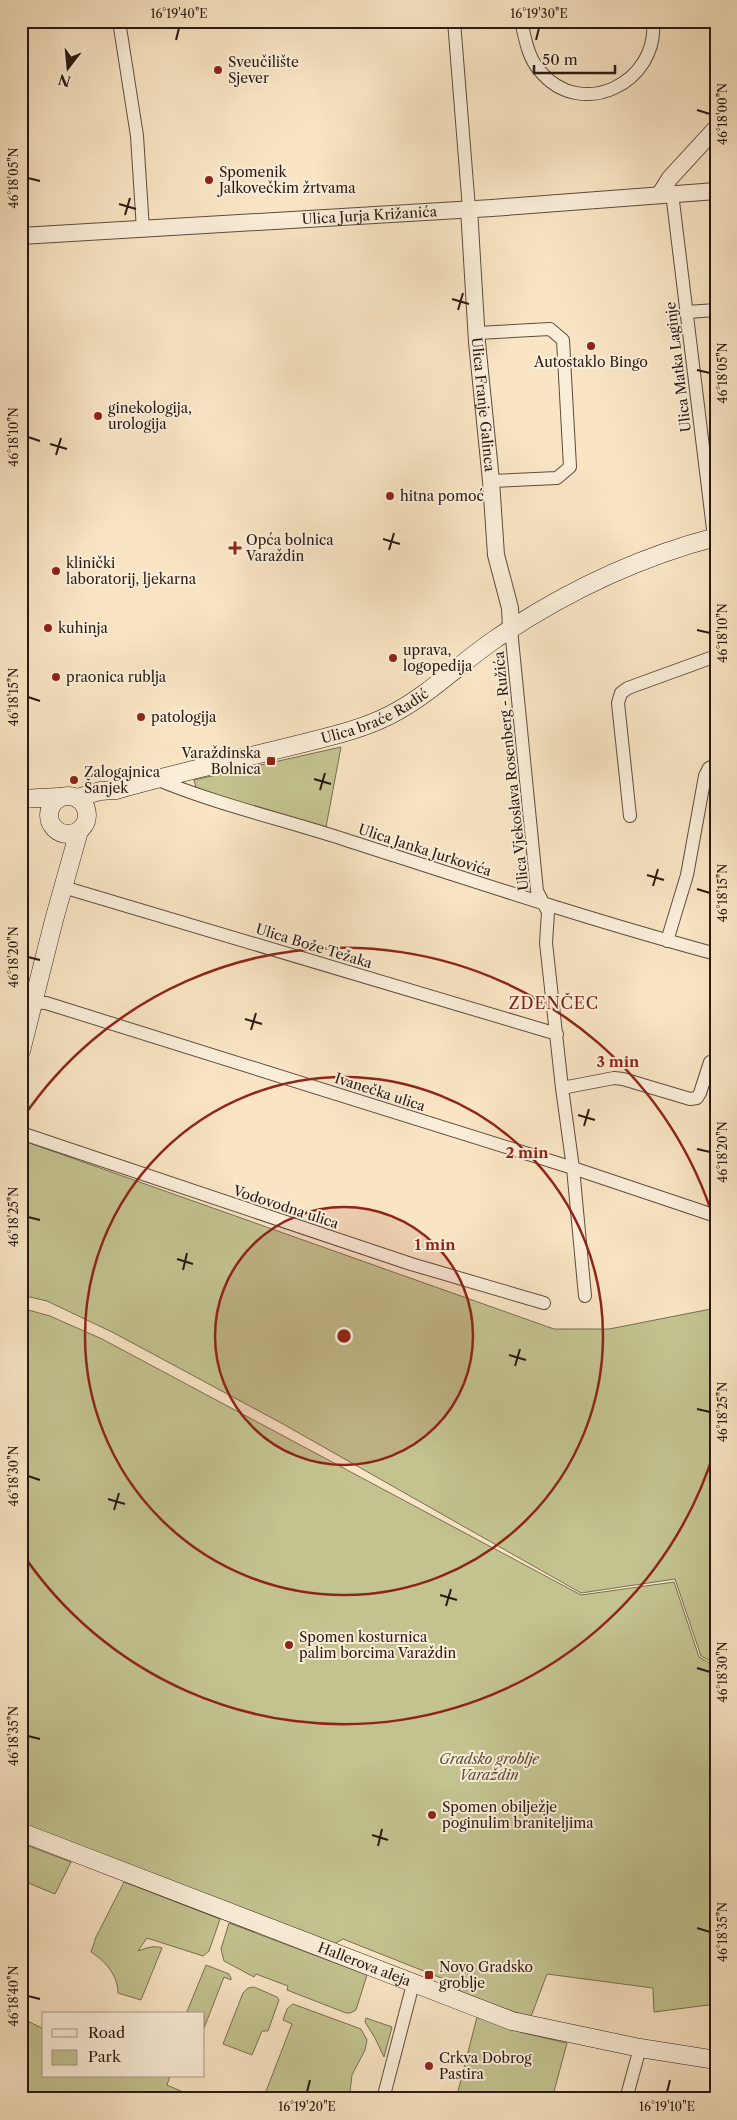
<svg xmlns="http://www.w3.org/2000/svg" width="737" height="2120" viewBox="0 0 737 2120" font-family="'Libre Caslon Text',serif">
	<rect width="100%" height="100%" fill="#f9e5c4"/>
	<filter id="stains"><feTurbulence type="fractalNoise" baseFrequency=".004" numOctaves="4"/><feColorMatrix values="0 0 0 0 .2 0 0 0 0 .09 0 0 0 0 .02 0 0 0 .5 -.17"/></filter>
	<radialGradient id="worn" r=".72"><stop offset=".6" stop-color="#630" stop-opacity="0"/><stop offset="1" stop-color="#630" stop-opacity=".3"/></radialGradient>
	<!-- green -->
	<path fill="#c3c390" stroke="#776e51" d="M341,747l-15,80 -129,-36 -3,-11z
		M21,1140l533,189h55l107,-21v356l-15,-8 -26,-77 -94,14 -298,-169 -169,-91 -67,-32 -26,-6z
		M21,1308l29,8 52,23 479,256 93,-13 25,75 17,10v337l-62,8 -1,-24 -106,-14 -15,40 -3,3 -69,-24 -1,-8 -116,-46 -9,5 -109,-40 -204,-81z
		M21,1843l50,19 -16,32 -34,-14z
		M124,1882l96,37 -11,32 -6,5 -56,-18 -9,13c8,-3 16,-6 24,-3l-21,52 -23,-7c0,-18 -13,-32 -27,-41l5,-15z
		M229,1923l138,52 -11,35 -6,3h-4l-59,-23 1,-4 -32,-12 -2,3 -30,-16 -3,-12z
		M206,1965l23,9 2,4v2l-7,-3 -20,51v-14h-18z
		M254,1987l23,10 2,3 -11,31h-6l-10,24 -29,-11 20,-51 5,-5z
		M293,2004l68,25 6,11 -2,10 -13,25 -3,24h-86l29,-75 -9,-4 4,-11z
		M477,2017l47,16 43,10 -15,56h-96z
		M21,2018l23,11v47h126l-3,9 32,14h-178z
		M366,2018l26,9 -8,30 -9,-19 -10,-16z"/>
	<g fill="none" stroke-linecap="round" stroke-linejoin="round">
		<!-- minor casing -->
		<g stroke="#5e4c3e" stroke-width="14">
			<path id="minor" d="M119,21l18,115 6,94
				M454,21l15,188
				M521,21c4,17 7,37 19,50 41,50 119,12 113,-50
				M672,193l42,344
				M687,312l29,-2
				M477,333l73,-4 13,11 7,127 -13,11 -66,3
				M511,629l26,262 11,21 -2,31 16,145 11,80 12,128
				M156,779c60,25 125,40 187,60 124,40 247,81 373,115
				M630,816l-12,-113 3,-10 7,-5 88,-32
				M63,887l494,147
				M667,941l20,-66 18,-99 4,-8 7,-3
				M21,1002l25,1 527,165 143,48
				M562,1088l52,-10 9,1 67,20 7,-1 3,-5 10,-31
				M21,1133l390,131 133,39
				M383,2099l30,-115
				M626,2099l14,-51"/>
		</g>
		<!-- tertiary casing -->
		<g stroke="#5e4c3e" stroke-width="18">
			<g id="tertiary">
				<path d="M660,194l10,-16 46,-50"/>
				<path id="s1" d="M469,209l8,133 14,139 5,74 14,53 1,21"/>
				<path id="s2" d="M21,236l471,-28 224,-17"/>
			</g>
		</g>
		<!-- secondary casing -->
		<g stroke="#2b1912" stroke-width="19">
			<g id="secondary">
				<circle cx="68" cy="815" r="19"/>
				<path id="s3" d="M77,798l23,-7 16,-1c60,-17 120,-30 180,-45 31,-8 65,-15 94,-30 38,-19 69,-51 104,-75 69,-47 141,-82 222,-103"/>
				<path d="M21,799l38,-2"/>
				<path d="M21,1051l33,-131 25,-89"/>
				<path id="s4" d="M21,1832l491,189 128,27 76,12"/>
			</g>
		</g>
		<!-- minor -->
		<use href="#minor" stroke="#fbeed9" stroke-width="12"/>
		<!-- tertiary -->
		<use href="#tertiary" stroke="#fbeed9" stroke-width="16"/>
		<!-- secondary -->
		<use href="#secondary" stroke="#fbeed9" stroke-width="18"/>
	</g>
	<!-- ticks -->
	<path fill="none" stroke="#2b1912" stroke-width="2" d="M176,40l3,-12M536,40l3,-12M697,110l13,4M28,178l12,3M119,204l17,5M125,215l5,-17M452,299l17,5M458,310l5,-17M697,370l13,3M28,437l12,4M50,444l17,5M56,455l5,-17M383,539l17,5M389,550l5,-17M697,630l13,3M28,697l12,4M314,779l17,5M320,790l5,-17M647,875l17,5M653,886l5,-17M697,889l13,4M28,957l12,3M245,1019l17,5M251,1030l5,-17M578,1115l17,5M584,1126l5,-17M697,1149l13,3M28,1217l12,3M177,1259l16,5M183,1270l4,-17M509,1355l17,5M515,1366l5,-17M697,1409l13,3M28,1476l12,4M108,1499l17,5M114,1510l5,-17M440,1595l17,5M446,1606l5,-17M697,1668l13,4M28,1736l12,3M372,1835l16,5M378,1846l4,-17M697,1928l13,4M28,1996l12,3M307,2092l3,-12M667,2092l3,-12"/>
	<!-- distance rings -->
	<circle cx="344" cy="1336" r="129" fill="#8f2418" fill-opacity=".12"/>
	<g fill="none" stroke="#8f2418" stroke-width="2.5">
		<circle cx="344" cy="1336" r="129"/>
		<circle cx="344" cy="1336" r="259"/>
		<path d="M715 1449A388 388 0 0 1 22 1553M22 1119A388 388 0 0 1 715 1223"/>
	</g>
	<!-- markers -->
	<g fill="#8f2418" stroke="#fbeed9" stroke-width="2">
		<circle cx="218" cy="70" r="5"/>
		<circle cx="209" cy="180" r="5"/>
		<circle cx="591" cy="346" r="5"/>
		<circle cx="98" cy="416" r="5"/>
		<circle cx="390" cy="496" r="5"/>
		<path d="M232.5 540.5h5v5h5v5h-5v5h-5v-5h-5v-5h5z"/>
		<circle cx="56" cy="571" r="5"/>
		<circle cx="48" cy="628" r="5"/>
		<circle cx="393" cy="658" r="5"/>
		<circle cx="56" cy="677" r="5"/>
		<circle cx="141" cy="717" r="5"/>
		<rect x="266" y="756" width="10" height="10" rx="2.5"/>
		<circle cx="74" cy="780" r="5"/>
		<circle cx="289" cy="1645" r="5"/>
		<circle cx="432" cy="1815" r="5"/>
		<rect x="424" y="1970" width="10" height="10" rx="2.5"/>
		<circle cx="429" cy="2066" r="5"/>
	</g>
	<g text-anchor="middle" stroke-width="4" stroke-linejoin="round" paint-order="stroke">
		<!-- poi labels -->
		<g font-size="14" fill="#2b1912" stroke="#fbeed9" text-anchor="start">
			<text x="228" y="67">Sveučilište<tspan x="228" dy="16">Sjever</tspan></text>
			<text x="219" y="177">Spomenik<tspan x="219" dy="16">Jalkovečkim žrtvama</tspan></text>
			<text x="591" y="367" text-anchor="middle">Autostaklo Bingo</text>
			<text x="108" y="413">ginekologija,<tspan x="108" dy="16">urologija</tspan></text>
			<text x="400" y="501">hitna pomoć</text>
			<text x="246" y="545">Opća bolnica<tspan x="246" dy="16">Varaždin</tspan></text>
			<text x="66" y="568">klinički<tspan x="66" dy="16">laboratorij, ljekarna</tspan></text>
			<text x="58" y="633">kuhinja</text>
			<text x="403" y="655">uprava,<tspan x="403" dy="16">logopedija</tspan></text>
			<text x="66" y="682">praonica rublja</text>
			<text x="151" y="722">patologija</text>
			<text x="261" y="758" text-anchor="end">Varaždinska<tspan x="261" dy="16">Bolnica</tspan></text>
			<text x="84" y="777">Zalogajnica<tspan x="84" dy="16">Šanjek</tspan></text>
			<text x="299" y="1642">Spomen kosturnica<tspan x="299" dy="16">palim borcima Varaždin</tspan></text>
			<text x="442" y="1812">Spomen obilježje<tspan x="442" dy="16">poginulim braniteljima</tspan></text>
			<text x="439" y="1972">Novo Gradsko<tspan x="439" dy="16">groblje</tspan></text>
			<text x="439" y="2063">Crkva Dobrog<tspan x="439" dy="16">Pastira</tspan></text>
		</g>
		<!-- street labels -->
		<g font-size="14" fill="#2b1912" stroke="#fbeed9">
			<text dy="5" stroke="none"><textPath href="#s2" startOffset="349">Ulica Jurja Križanića</textPath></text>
			<text transform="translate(678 367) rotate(-97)" y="5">Ulica Matka Laginje</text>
			<text dy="5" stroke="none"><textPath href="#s1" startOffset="196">Ulica Franje Galinca</textPath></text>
			<text dy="5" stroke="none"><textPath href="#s3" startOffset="310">Ulica braće Radić</textPath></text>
			<text transform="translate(511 771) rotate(-96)" y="5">Ulica Vjekoslava Rosenberg - Ružića</text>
			<text transform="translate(425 850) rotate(18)" y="5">Ulica Janka Jurkovića</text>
			<text transform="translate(314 946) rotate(17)" y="5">Ulica Bože Težaka</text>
			<text transform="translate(380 1092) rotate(18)" y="5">Ivanečka ulica</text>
			<text transform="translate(286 1207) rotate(18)" y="5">Vodovodna ulica</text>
			<text dy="5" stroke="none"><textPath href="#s4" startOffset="368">Hallerova aleja</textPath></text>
		</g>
		<!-- park labels -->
		<g font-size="14" font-style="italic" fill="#594c38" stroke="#fbeed9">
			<text x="489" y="1764">Gradsko groblje<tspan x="489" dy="16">Varaždin</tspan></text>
		</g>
		<!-- quarter labels -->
		<g font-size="16" letter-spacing="1" fill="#7a1f14" stroke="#fbeed9">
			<text x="554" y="1009">ZDENČEC</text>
		</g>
	</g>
	<circle cx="344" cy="1336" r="8" fill="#8f2418" stroke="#fbeed9" stroke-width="2.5"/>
	<g font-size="15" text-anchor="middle" font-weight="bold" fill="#8f2418" stroke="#fbeed9" stroke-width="4" stroke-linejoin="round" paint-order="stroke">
		<text x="618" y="1067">3 min</text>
		<text x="527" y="1158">2 min</text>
		<text x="435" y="1250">1 min</text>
	</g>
	<!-- margin -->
	<rect width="737" height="2120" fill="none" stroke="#f9e5c4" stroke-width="55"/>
	<!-- legend -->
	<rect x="42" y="2012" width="162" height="65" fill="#fbeed9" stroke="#a89989"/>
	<rect x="52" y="2029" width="25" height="8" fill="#fbeed9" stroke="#a89989"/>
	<text x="88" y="2038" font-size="15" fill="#2b1912">Road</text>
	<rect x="52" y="2050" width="25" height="15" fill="#c3c390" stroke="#a89989"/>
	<text x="88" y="2062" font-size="15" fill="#2b1912">Park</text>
	<!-- north arrow -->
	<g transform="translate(68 68) rotate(196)" stroke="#fbeed9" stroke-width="4" paint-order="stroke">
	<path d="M0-4L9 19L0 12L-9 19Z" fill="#2b1912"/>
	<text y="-8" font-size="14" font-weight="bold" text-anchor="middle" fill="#2b1912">N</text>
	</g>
	<!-- scale -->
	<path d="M534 65v8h81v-8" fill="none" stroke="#2b1912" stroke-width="2.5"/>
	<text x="542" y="65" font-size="15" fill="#2b1912" stroke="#fbeed9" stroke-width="4" paint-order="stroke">50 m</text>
	<rect x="28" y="28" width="682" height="2064" fill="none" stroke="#2b1912" stroke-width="2"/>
	<g font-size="12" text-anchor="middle" fill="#2b1912">
		<text x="179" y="18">16°19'40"E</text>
		<text x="539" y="18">16°19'30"E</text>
		<text transform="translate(723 114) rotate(-90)" y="4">46°18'00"N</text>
		<text transform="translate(14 178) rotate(-90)" y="4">46°18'05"N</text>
		<text transform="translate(723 373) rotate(-90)" y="4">46°18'05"N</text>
		<text transform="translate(14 437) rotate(-90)" y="4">46°18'10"N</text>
		<text transform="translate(723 633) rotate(-90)" y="4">46°18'10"N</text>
		<text transform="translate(14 697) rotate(-90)" y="4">46°18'15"N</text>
		<text transform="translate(723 893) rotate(-90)" y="4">46°18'15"N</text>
		<text transform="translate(14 957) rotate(-90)" y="4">46°18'20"N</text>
		<text transform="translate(723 1152) rotate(-90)" y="4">46°18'20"N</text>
		<text transform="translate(14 1217) rotate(-90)" y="4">46°18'25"N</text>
		<text transform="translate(723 1412) rotate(-90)" y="4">46°18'25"N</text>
		<text transform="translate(14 1476) rotate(-90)" y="4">46°18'30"N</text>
		<text transform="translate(723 1672) rotate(-90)" y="4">46°18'30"N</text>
		<text transform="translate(14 1736) rotate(-90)" y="4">46°18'35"N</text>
		<text transform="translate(723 1932) rotate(-90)" y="4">46°18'35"N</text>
		<text transform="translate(14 1996) rotate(-90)" y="4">46°18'40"N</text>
		<text x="307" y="2111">16°19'20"E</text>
		<text x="667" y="2111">16°19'10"E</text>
	</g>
	<rect width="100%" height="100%" filter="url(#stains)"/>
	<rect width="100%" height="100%" fill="url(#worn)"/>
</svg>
